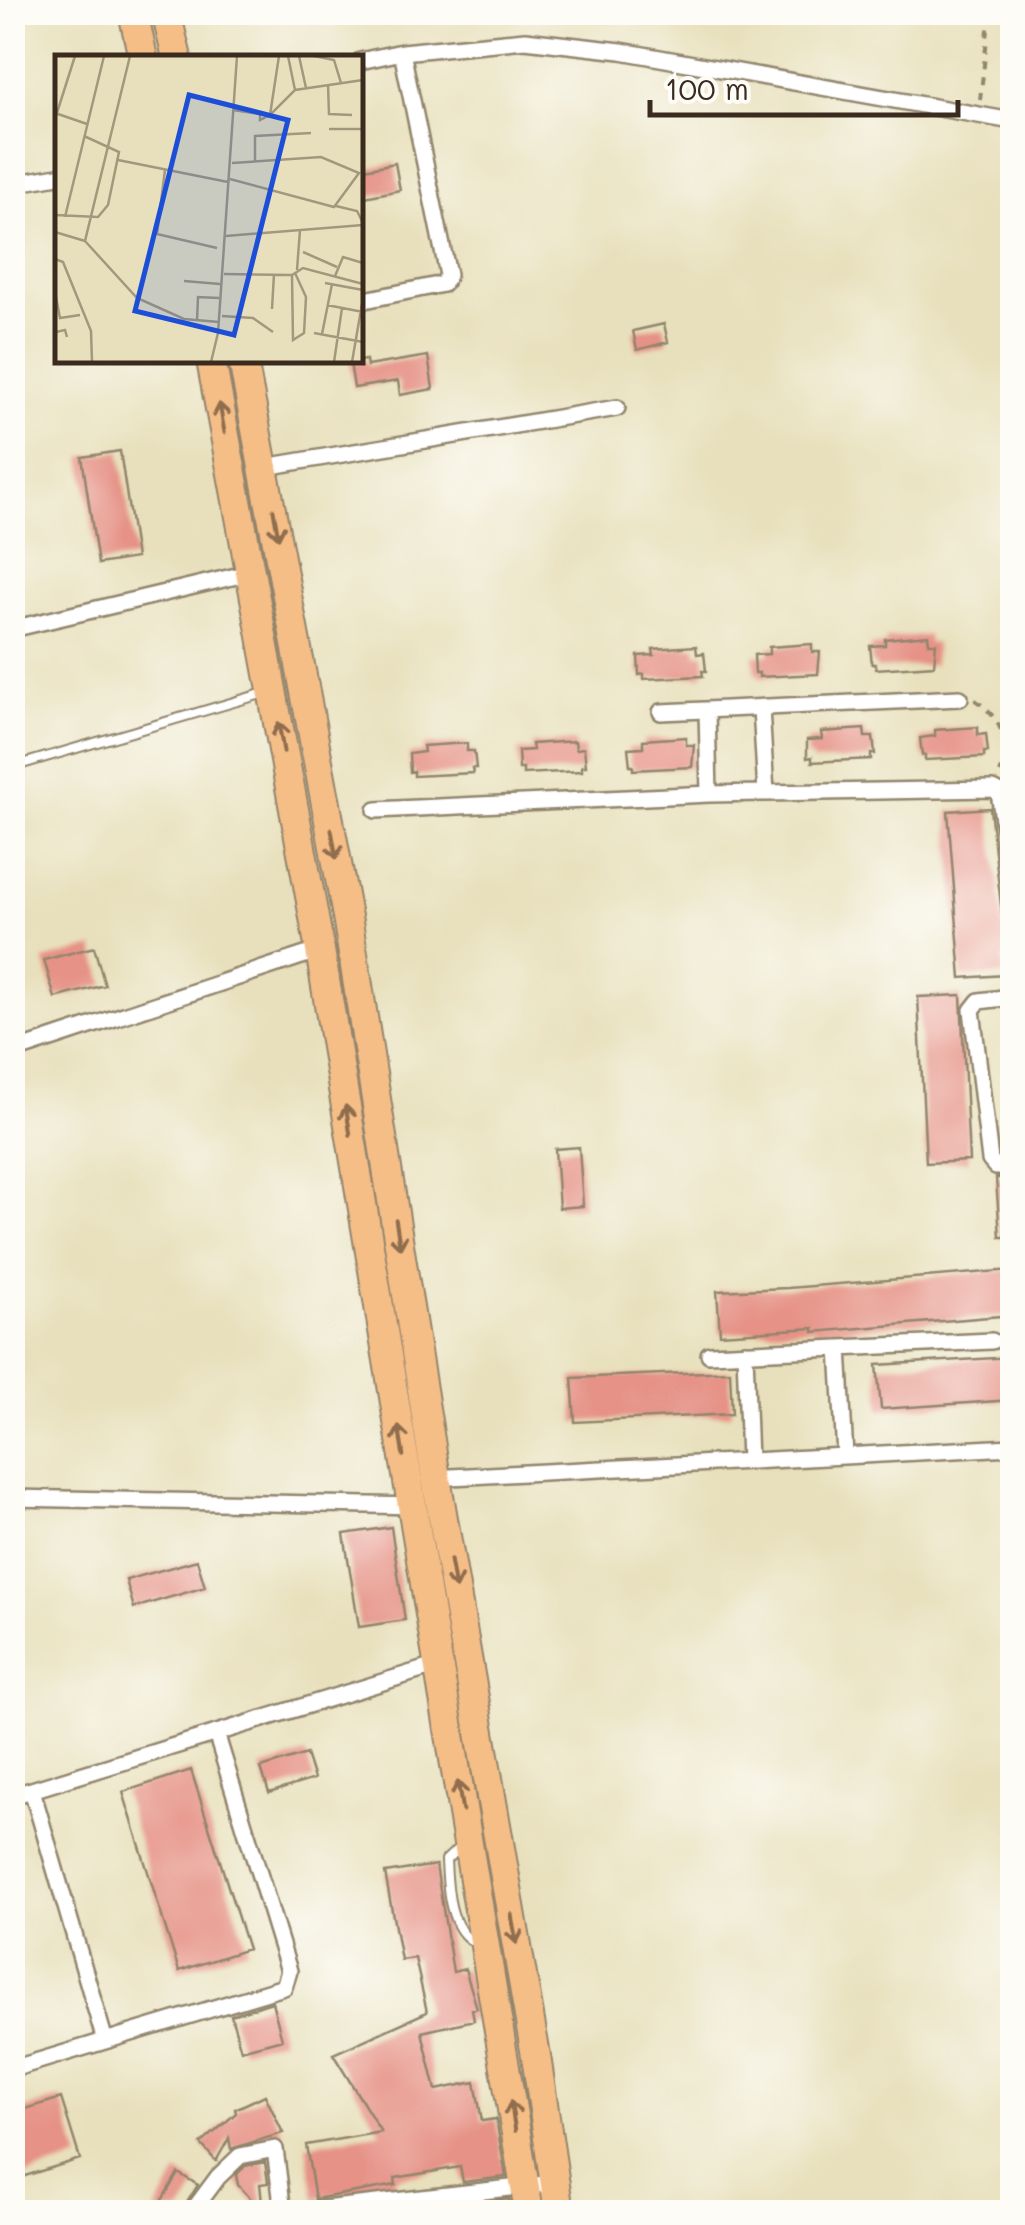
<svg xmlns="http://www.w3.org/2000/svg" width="1025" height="2225" viewBox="0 0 1025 2225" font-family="Mali,sans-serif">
	<rect width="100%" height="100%" fill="#fdfcf7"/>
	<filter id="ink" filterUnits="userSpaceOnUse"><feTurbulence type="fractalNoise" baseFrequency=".01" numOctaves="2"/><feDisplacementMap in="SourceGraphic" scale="20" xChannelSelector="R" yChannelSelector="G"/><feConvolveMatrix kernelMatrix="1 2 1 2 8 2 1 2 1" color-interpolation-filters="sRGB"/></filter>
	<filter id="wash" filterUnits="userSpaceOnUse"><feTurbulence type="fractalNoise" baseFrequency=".0048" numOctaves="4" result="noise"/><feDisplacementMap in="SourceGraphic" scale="40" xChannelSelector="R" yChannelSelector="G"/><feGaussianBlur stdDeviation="2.25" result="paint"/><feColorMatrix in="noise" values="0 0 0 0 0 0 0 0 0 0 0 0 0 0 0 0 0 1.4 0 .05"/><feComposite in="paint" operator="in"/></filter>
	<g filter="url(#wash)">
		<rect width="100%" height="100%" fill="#e8e0bc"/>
		<g id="blocks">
			<!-- building -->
			<path fill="#e69286" d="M395,163l5,27 -40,8v-28z
				M664,324l4,18 -31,8 -4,-19z
				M428,356l5,33 -33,6 -2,-14 -44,7 -4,-26 16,-2 1,6z
				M120,451l16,107 -38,6 -16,-107z
				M928,635l1,8h7l-2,22 -58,4 -1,-5h-3l-2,-18 15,-1v-6z
				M812,644v8h8l-2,22 -59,3v-4h-4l-1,-18 15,-1v-7z
				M696,646l1,8 7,-1 2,18h-4l1,5 -59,3v-5l-5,1 -1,-19 16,-1 -1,-6z
				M978,727v8l8,-1 2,18h-4v5l-59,3v-5h-3l-2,-17 15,-2v-6z
				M864,729l1,8h8l2,17h-4v5l-59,3v-5l-5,1v-18l15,-1 -1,-7z
				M686,737v8h8l-2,22 -59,3v-4h-3l-2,-18 15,-1v-7z
				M575,741l1,8 8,-1 2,18h-4v5l-59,3v-5h-4l-1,-18 15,-1 -1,-6z
				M467,743v8h7l2,17h-4l1,5 -59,3v-5l-4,1 -1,-18 15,-2 -1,-6z
				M990,808l17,150h-4l1,17 -43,3 -13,-167z
				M94,947l11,38 -50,13 -11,-38z
				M961,995l8,166 -43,2 -8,-166z
				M579,1147l4,59 -24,2 -4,-59z
				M996,1178h16v59h-12z
				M1012,1270v45l-198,17v-4l-94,6 -3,-43 71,-3z
				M1012,1357v43l-131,9 -4,-44z
				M730,1371l2,43 -157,8 -3,-44z
				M391,1527l14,93 -46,7 -15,-93z
				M197,1560l8,27 -71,21 -8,-28z
				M306,1754l8,25 -45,14 -8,-25z
				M191,1770l57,179 -69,22 -56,-179z
				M436,1865l17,107 12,-3 12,39 -5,1 2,11 -52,12 14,58 39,-8 7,39 14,-2 10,58 -43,5 -3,-15 -65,11 1,7 -81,14 -9,-54 75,-13 -48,-78 94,-42 -12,-54 -14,2 -16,-87z
				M272,2002l10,37 -41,11 -10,-35z
				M265,2095l18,38 -52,16 -2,-11 -13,23 -15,-17 35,-31 -1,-4z
				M61,2098l19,61 -68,21v-67z
				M265,2162l3,21 -8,1 3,28 -25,-27 -2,-10 9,-9z
				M178,2173l20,12 -17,27h-26z
				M509,2199l2,13h-42l-2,-8z"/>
		</g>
	</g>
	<g filter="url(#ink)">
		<use href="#blocks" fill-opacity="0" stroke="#92856d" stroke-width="2.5"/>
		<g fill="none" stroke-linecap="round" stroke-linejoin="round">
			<!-- service casing -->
			<g stroke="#92856d" stroke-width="12">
				<path id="service" d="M12,767l256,-75
					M462,1845l-16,15c1,26 3,72 30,83"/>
			</g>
			<!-- minor casing -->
			<g stroke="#92856d" stroke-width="20">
				<path id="minor" d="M360,61l42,-9 123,-12 96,11 391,70
					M12,184l46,-8
					M360,301l83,-17 5,-9 -46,-223
					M265,467l352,-59
					M12,629l237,-56
					M761,708l5,85
					M707,710l2,84
					M661,712l299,-14
					M376,810l333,-16 284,-5 6,3 13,91
					M1012,997l-33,4 -7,9 18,150 6,7h16
					M12,1052l308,-102
					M839,1348l6,108
					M745,1352l4,109
					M709,1354l283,-13
					M432,1478l580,-31
					M12,1498l406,8
					M32,1790l73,251
					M12,1796l426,-131
					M12,2069l272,-82 5,-16 -73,-238
					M192,2212l26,-35 22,-21 35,-7 8,63
					M297,2212l257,-29"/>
			</g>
			<!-- trunk casing -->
			<g stroke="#92856d" stroke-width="32">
				<path id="trunk" d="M133,12l10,46
					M166,12l11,46
					M211,360l109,590 209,1262
					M243,360l105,562 88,556 100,578 23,156"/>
			</g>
			<!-- path -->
			<path stroke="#92856d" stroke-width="4" stroke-dasharray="8 8" stroke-linecap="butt" d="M980,100l10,-88
				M975,700c25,16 38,45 25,73"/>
			<!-- service -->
			<use href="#service" stroke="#fff" stroke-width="8"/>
			<!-- minor -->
			<use href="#minor" stroke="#fff" stroke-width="15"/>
			<!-- trunk -->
			<use href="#trunk" stroke="#f6be87" stroke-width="28"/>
		</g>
		<!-- one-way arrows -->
		<defs><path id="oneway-shaft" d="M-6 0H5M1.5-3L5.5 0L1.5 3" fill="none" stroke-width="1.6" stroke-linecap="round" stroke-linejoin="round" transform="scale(2.5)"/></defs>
		<g stroke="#8f6d4d">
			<use href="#oneway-shaft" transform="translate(222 418) rotate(-100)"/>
			<use href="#oneway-shaft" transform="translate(276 524) rotate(80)"/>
			<use href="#oneway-shaft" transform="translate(281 737) rotate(-100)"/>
			<use href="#oneway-shaft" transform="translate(334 844) rotate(80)"/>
			<use href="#oneway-shaft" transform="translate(348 1120) rotate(-99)"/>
			<use href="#oneway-shaft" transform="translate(398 1234) rotate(81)"/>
			<use href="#oneway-shaft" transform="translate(401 1441) rotate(-99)"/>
			<use href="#oneway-shaft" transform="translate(453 1574) rotate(80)"/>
			<use href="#oneway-shaft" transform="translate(460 1796) rotate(-99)"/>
			<use href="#oneway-shaft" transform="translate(514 1929) rotate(80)"/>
			<use href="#oneway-shaft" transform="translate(513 2116) rotate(-99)"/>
		</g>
	</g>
	<!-- overview -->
	<g transform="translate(55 55)">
		<rect width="308" height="308" fill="#e8e0bc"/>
		<path fill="none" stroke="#a3977d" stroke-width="2.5" d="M75,1l-45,185 52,57 47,21 35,3M224,1l-9,59 25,-25 68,-10M233,1l7,34M244,1l7,32M259,1l20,4 7,23M273,29l1,30 23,1M178,55l27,4v6l10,-5M3,59l29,10M0,64l20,-63M274,74h34M63,105l110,22M200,107v-26l56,-3M110,115l-8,64 60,14M175,124l104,28 25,-34 -38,-16 -89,6M281,151l21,5 6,12M0,160l43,2 10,-12 11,-53 -35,-16M10,162l39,-161M0,177l30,9M171,181l137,-11M248,197l34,15M0,204l8,3 28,69 1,31M242,215l3,-40M169,219l68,1 11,-7 60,16M237,220l1,65 11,-7 2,-36 -11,-24M280,221l8,-19 20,6M129,226l36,3M270,228l38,7M0,237l5,26 20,-3M272,250l36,7M217,254l2,-35M167,261l31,2 20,14M142,266l1,-24 21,1M259,278l49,9M267,279l10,-50M0,299l1,-22 9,-2 2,7M156,307l7,-29 19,-277M279,307l8,-54M297,307l11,-64"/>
		<path fill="#1d4ed8" fill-opacity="0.15" stroke="#1d4ed8" stroke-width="5" d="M134,40l99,25 -54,215 -99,-24z"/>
		<rect width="308" height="308" fill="none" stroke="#3b2a1e" stroke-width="5"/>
	</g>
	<!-- margin -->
	<rect width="1025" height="2225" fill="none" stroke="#fdfcf7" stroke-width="50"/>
	<!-- scale -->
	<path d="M650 100v15h308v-15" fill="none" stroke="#3b2a1e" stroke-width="5"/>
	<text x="665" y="100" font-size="30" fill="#3b2a1e" stroke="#fdfcf7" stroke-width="8" paint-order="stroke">100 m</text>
</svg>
